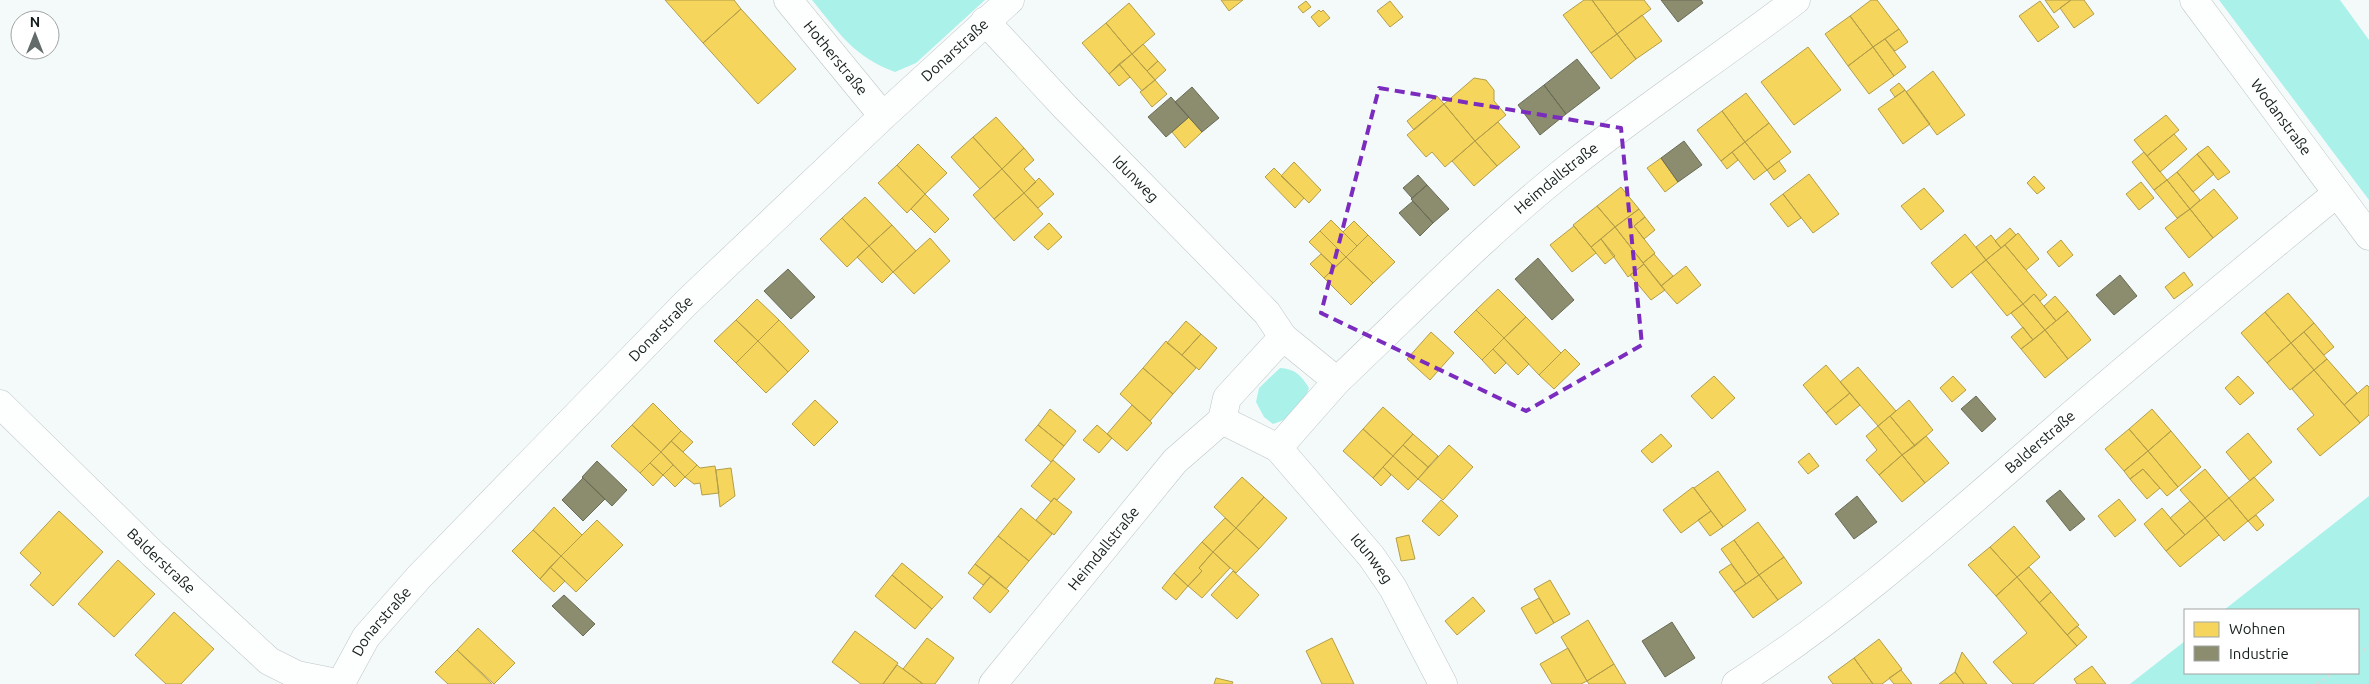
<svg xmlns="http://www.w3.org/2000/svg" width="2369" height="684" viewBox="0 0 2369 684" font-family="Ubuntu,sans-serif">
	<rect width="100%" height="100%" fill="#f4fafa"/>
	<!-- green -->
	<path fill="#aaf1ea" d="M812,0h173l-69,63 -21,9c-41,-15 -56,-39 -83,-72z
		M2219,0h121l29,40v160z
		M1280,368c15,1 21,7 29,20 -6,20 -16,30 -36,36l-9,-7 -8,-15 3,-14z
		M2369,496v188h-239l55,-43v32h173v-63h-134z"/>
	<!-- homes -->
	<path fill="#f6d55c" stroke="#b29e49" d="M665,0h69l7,9 -38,34z
		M1221,0h22l-14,11z
		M1584,0h8l25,34 -26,19 -28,-38z
		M1592,0h52l7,9 -34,25z
		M1871,0h6l22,29 -26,18 -23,-31z
		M2045,0h26l-17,13z
		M2071,0h13l10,14 -20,14 -14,-20z
		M1306,1l5,6 -8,6 -5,-6z
		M1390,1l13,16 -13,10 -13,-16z
		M2040,1l19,26 -21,15 -19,-26z
		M1129,3l26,31 -23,20 -26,-31z
		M741,9l55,60 -38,35 -55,-61z
		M1319,10l2,2 2,-2 7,8 -11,9 -8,-10z
		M1642,15l20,26 -26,18 -19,-25z
		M1850,16l23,31 -25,19 -23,-32z
		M1106,23l26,31 -23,20 -27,-31z
		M1899,29l9,13 -13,9 -10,-12z
		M1617,34l19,25 -25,20 -20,-26z
		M1885,39l21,28 -12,9 -21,-29z
		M1143,44l15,17 -11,10 -15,-17z
		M1808,47l33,43 -47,35 -33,-43z
		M1873,47l21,29 -25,18 -21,-28z
		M1132,54l23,26 -13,11 -23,-27z
		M1158,61l8,9 -11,10 -8,-9z
		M1119,64l11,13 -11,9 -10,-12z
		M1933,71l32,44 -28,20 -31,-43z
		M1474,78l12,2 8,10v11l12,14 -31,26 -31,-37z
		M1155,80l12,14 -15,13 -12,-15z
		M1899,83l6,7 -10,7 -5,-7z
		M1905,90l25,34 -27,20 -25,-35z
		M1746,93l23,30 -24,19 -23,-31z
		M1437,96l7,8 -30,26 -7,-9z
		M1444,104l31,37 -30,26 -13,-15 -6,5 -19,-22z
		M1722,111l23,31 -24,19 -24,-31z
		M2166,115l13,15 -32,26 -13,-16z
		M996,117l28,31 -22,21 -29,-32z
		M1189,117l13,15 -17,16 -13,-16z
		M1498,122l22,25 -23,19 -22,-25z
		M1769,123l22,29 -24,18 -22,-28z
		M2174,134l13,15 -27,23 -13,-16z
		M973,137l29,32 -22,20 -29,-32z
		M1475,141l22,25 -23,20 -22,-25z
		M1745,142l22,28 -13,10 -22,-28z
		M918,144l29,29 -22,21 -28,-29z
		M2208,146l22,26 -12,8 -21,-26z
		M1024,148l10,12 -10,9 12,13 -12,11 -22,-24z
		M1732,152l6,8 -11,9 -6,-8z
		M2144,152l23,28 -13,10 -22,-28z
		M2197,154l17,20 -21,18 -16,-20z
		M1661,158l17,24 -13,10 -18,-24z
		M1779,161l7,10 -12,9 -7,-10z
		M1294,162l27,28 -12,13 -28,-27z
		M897,165l28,29 -18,19 -29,-30z
		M1274,168l30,30 -9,10 -30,-31z
		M1002,169l22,24 -30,26 -21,-24z
		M2177,172l23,28 -10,9 -23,-29z
		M1809,174l30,40 -26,19 -30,-39z
		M2034,176l11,12 -8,6 -10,-11z
		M1039,178l15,16 -16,14 -14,-15z
		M2167,180l23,29 -13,9 -23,-28z
		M2141,182l13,16 -15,12 -13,-16z
		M1621,187l18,22 -24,18 -18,-21z
		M1924,188l20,23 -23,19 -20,-24z
		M2214,189l24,29 -25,20 -23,-29z
		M1024,193l19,21 -29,27 -20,-22z
		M925,194l24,25 -14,14 -24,-24z
		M1783,194l18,24 -13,9 -18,-23z
		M865,197l27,28 -23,21 -27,-28z
		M1597,206l18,21 -24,20 -18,-22z
		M1639,209l6,8 -11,9 21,27 -12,10 -28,-36z
		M2190,209l23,29 -24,20 -24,-30z
		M1645,217l10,13 -11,9 -10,-13z
		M842,218l27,28 -22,21 -27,-28z
		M1331,220l26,26 -11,11 -26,-26z
		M1354,221l14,14 -11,11 -14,-14z
		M1049,223l13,14 -14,13 -14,-13z
		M892,225l24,26 -23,21 -24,-26z
		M1574,226l22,27 -24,19 -22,-27z
		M1615,227l29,37 -16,13 -27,-38z
		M2010,228l6,7 -15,13 -6,-7z
		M1320,231l26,26 -11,10 -26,-25z
		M2018,233l21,26 -13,11 -21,-25z
		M1965,234l21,26 -34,28 -21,-25z
		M1368,235l27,27 -22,21 -27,-26z
		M1991,235l10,13 -15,12 -10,-13z
		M930,238l20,23 -36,33 -21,-22z
		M1601,239l14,17 -10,8 -14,-17z
		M2061,240l12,15 -14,12 -12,-15z
		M2005,245l42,50 -7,6 -6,-7 -11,10 -37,-44z
		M869,246l24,26 -11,11 -25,-26z
		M1321,254l14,13 -11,11 -14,-14z
		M1654,254l19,22 -12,10 -18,-23z
		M1346,257l27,26 -22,22 -27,-27z
		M1986,260l37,44 -16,12 -36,-44z
		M1644,264l21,26 -14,10 -21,-25z
		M1686,266l15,19 -24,19 -16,-18z
		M2184,272l9,13 -19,14 -9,-12z
		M1498,289l28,28 -22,21 -28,-28z
		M2288,293l26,30 -23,20 -26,-31z
		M2034,294l22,27 -11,9 -22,-26z
		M2055,296l13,15 -12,10 -12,-15z
		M757,299l22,21 -21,21 -22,-21z
		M2023,304l22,26 -12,10 -22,-27z
		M1476,310l28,28 -22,22 -28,-28z
		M2068,311l23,29 -23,19 -23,-29z
		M2265,312l26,31 -24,20 -26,-30z
		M1526,317l35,36 -22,22 -35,-37z
		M736,320l22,21 -22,22 -22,-22z
		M779,320l30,31 -21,21 -30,-31z
		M1186,321l15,13 -19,21 -15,-12z
		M2314,323l20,24 -10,8 -20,-23z
		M2023,327l10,13 -12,9 -10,-12z
		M2045,330l23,29 -23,19 -24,-29z
		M1431,332l23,21 -24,27 -23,-21z
		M2304,332l23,27 -13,11 -23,-27z
		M1201,334l16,14 -18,22 -17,-15z
		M1504,338l25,26 -11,11 -25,-26z
		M758,341l30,31 -22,21 -30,-30z
		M1166,341l30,27 -23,26 -30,-26z
		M2291,343l23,27 -24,20 -23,-27z
		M1493,349l13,14 -11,11 -13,-14z
		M1565,349l15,15 -26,25 -15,-14z
		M2327,359l30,34 -13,12 -30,-35z
		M1826,365l24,28 -24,20 -23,-28z
		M1858,367l38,44 -18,15 -38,-44z
		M1143,368l30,26 -23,27 -30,-27z
		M2314,370l46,53 -40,33 -23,-27 17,-14 -22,-26z
		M1714,376l21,22 -23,21 -21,-23z
		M1953,376l13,14 -14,12 -12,-14z
		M2238,376l16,17 -14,12 -15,-17z
		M2367,385l2,2v28l-9,8 -16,-18z
		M1850,393l10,12 -24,20 -10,-12z
		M815,400l23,22 -24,24 -22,-22z
		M1909,400l24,30 -18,16 -25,-30z
		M653,403l28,28 -20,21 -29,-27z
		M1132,405l20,18 -25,28 -20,-17z
		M1383,407l30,27 -20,22 -30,-27z
		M1050,409l26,22 -12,15 -26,-21z
		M2152,409l19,22 -23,20 -19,-22z
		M1890,416l25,30 -13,9 -24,-29z
		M632,425l29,27 -21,21 -29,-27z
		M1038,425l26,21 -13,16 -26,-22z
		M1097,425l15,13 -13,15 -16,-13z
		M1878,426l24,29 -23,20 -13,-15 11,-10 -11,-14z
		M1363,429l30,27 -20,22 -30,-27z
		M2129,429l19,22 -24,20 -19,-22z
		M681,431l12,11 -10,10 -12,-11z
		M2171,431l30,36 -23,20 -30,-36z
		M2248,433l24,29 -22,19 -24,-29z
		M1413,434l25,22 -10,11 -25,-22z
		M1661,434l11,12 -20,17 -11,-12z
		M1926,436l23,27 -24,20 -23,-28z
		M671,441l26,24 -12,12 -24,-25z
		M1403,445l25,22 -10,12 -25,-23z
		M1449,445l24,22 -30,33 -25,-21z
		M2148,451l30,36 -11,9 -24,-27 -13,10 -6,-8z
		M661,452l12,13 -10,10 -13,-12z
		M1809,453l10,13 -11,8 -10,-12z
		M1902,455l23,28 -23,19 -23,-27z
		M1393,456l25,23 -10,11 -25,-23z
		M1053,460l22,19 -18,21 -3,-2 -3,4 -20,-16z
		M650,463l13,12 -10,11 -13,-13z
		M673,465l12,12 -10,10 -12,-12z
		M697,465l3,3 15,-2 4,27 -17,2 -2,-12 -6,1 -9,-7z
		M1383,467l8,8 -10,11 -8,-8z
		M731,468l4,28 -15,11 -4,-37z
		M2143,469l17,19 -13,11 -17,-20z
		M2205,469l24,29 -24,20 -25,-28z
		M1718,471l28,39 -23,17 -29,-39z
		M1242,477l22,20 -28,31 -22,-21z
		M2254,477l20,23 -26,21 -19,-23z
		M1693,487l18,24 -30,22 -18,-23z
		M1264,497l23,21 -28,31 -23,-21z
		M1054,498l18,14 -18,23 -18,-15z
		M2229,498l19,23 -24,20 -19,-23z
		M2119,499l17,21 -21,17 -17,-21z
		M1441,500l17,16 -19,20 -17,-15z
		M2190,501l15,17 -20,17 -15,-17z
		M554,507l28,28 -21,21 -28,-26z
		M1021,508l31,26 -23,27 -31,-25z
		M2162,508l23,27 -19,16 -22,-27z
		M59,511l44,41 -50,54 -23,-21 11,-12 -21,-20z
		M1711,511l12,16 -13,9 -12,-16z
		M2256,515l8,10 -7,6 -9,-10z
		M1225,518l11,10 -23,24 -11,-10z
		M2205,518l14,17 -39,32 -14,-16z
		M597,520l26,25 -36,36 -26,-25z
		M1758,522l26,35 -25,18 -25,-35z
		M2014,526l26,31 -23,20 -27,-30z
		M1236,528l23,21 -23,24 -23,-21z
		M533,530l28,26 -21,23 -28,-28z
		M1409,535l6,24 -14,2 -5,-23z
		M998,536l31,25 -23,28 -31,-25z
		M1734,540l25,35 -13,9 -25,-35z
		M1202,542l11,10 -14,16 3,3 -14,15 -14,-13z
		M1990,547l27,30 -21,19 -28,-31z
		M1213,552l17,16 -28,30 -14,-12 14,-15 -3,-3z
		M561,556l26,25 -11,11 -26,-25z
		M1784,557l18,26 -24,17 -19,-25z
		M118,560l37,34 -41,43 -36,-33z
		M902,563l41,34 -11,12 -40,-34z
		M975,564l16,12 -8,9 -15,-12z
		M1731,564l15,20 -12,8 -15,-20z
		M550,567l15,14 -11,11 -14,-13z
		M2029,567l22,25 -12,11 -22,-26z
		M1233,571l26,24 -22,24 -26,-24z
		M1174,573l14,13 -12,14 -14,-12z
		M892,575l40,34 -17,20 -40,-33z
		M1759,575l19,25 -25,18 -19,-26z
		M991,576l18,15 -19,22 -17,-15z
		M2017,577l60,69 -44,38h-20l-20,-22 34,-29 -31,-37z
		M1550,580l20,34 -16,9 -20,-34z
		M2051,592l28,33 -12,10 -28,-32z
		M1473,597l12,14 -28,24 -12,-14z
		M1539,598l15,25 -18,11 -15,-26z
		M174,612l40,37 -33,35h-15l-31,-29z
		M1588,620l26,44 -27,17 -26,-44z
		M2077,626l10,11 -10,9 -10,-11z
		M478,628l37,35 -21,21 -37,-34z
		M855,631l43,32 -15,21h-22l-29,-22z
		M927,638l27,20 -19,26h-12l-20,-15z
		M1332,638l22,46h-32l-16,-33z
		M1879,639l23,30 -20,15h-9l-19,-26z
		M1568,648l19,33 -6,3h-29l-12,-20z
		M457,650l35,34h-44l-13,-12z
		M1962,652l25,32h-23l-9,-12z
		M1854,658l19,26h-40l-5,-7z
		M1614,664l12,20h-37l-2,-3z
		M897,665l6,4 20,15h-40z
		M2092,666l14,18h-29l-3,-5z
		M1901,670l11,14h-18l-5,-6z
		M1955,672l9,12h-25z
		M1216,678l17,4 -1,2h-18z"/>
	<!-- industry -->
	<path fill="#8c8c6e" stroke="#686b55" d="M1661,0h40l2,3 -25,19z
		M1577,59l23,29 -34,26 -22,-29z
		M1544,85l22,29 -26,21 -22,-30z
		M1192,87l27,31 -17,14 -27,-30z
		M1171,97l18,20 -23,20 -18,-20z
		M1684,141l18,24 -24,17 -17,-24z
		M1418,175l9,10 -15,13 -9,-10z
		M1427,185l22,24 -16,14 -22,-24z
		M1413,201l20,22 -13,13 -21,-23z
		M1538,258l36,42 -22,20 -37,-41z
		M788,269l27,28 -24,22 -27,-28z
		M2120,275l17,21 -23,19 -18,-20z
		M1976,396l20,23 -14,13 -21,-23z
		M597,461l30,29 -15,16 -30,-29z
		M583,478l22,21 -22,22 -21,-21z
		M2060,490l25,29 -15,12 -24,-30z
		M1857,496l20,26 -23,17 -19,-25z
		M564,595l31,29 -12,12 -31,-30z
		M1672,622l23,36 -30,19 -23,-36z"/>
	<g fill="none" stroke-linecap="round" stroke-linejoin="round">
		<!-- minor casing -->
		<g stroke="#bec6c5" stroke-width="29">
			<g id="minor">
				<path id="s1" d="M788,0l95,116"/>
				<path id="s2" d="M985,21l80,86 202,206 16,24"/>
				<path id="s3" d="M0,404l153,150 116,107 28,14 45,9"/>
				<path d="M1222,420l56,28 59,-67"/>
				<path id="s4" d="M1278,448l93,108 22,32 50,96"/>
				<path id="s5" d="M341,683l25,-46 53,-60 268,-275 196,-186 127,-116"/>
				<path id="s6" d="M993,684l182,-223 47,-41 5,-22 56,-61 54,44c76,-72 149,-148 231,-213 74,-59 153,-111 228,-168"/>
				<path id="s7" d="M1736,684c114,-73 215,-165 317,-253 93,-81 188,-159 284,-238"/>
			</g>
		</g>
		<!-- tertiary casing -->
		<g stroke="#bec6c5" stroke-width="29">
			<g id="tertiary">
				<path id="s8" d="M2194,0l175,236"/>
			</g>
		</g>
		<!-- path -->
		<path stroke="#d8dbdb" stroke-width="3" stroke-dasharray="2.5 4" stroke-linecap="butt" d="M2358,654l11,-8
			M2317,684l16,-11"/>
		<!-- minor -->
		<use href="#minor" stroke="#fdfefe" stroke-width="28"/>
		<!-- tertiary -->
		<use href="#tertiary" stroke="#fdfefe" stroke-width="28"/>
	</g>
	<!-- marked area -->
	<path fill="none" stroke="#7b2cbf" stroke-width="4" stroke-dasharray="10 6" stroke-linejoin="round" d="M1379,88l242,40 21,217 -116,66 -205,-98z"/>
	<g text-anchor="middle" stroke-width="5" stroke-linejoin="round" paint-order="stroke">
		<!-- street labels -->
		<g font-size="15" fill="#151d1c" stroke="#fff">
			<text dy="5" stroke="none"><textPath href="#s5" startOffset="884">Donarstraße</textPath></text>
			<text dy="5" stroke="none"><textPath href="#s1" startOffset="75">Hotherstraße</textPath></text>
			<text dy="5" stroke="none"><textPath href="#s8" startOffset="146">Wodanstraße</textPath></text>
			<text dy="5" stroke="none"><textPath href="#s2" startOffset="218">Idunweg</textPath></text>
			<text dy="5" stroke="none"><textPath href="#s6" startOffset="824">Heimdallstraße</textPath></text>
			<text dy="5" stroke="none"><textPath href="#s5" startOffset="479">Donarstraße</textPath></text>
			<text dy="5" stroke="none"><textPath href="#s7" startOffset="389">Balderstraße</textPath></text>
			<text dy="5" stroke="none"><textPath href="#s6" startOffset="175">Heimdallstraße</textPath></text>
			<text dy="5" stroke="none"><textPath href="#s4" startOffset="145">Idunweg</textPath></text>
			<text dy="5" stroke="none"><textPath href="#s3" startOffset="225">Balderstraße</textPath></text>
			<text dy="5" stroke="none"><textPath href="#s5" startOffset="74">Donarstraße</textPath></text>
		</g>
	</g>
	<!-- legend -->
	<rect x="2184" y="609" width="175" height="65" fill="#ffffff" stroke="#a1a5a4"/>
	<rect x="2194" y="622" width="25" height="15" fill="#f6d55c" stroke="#a1a5a4"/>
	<text x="2229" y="634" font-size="15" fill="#151d1c">Wohnen</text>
	<rect x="2194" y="646" width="25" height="15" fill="#8c8c6e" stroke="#a1a5a4"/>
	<text x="2229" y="659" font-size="15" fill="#151d1c">Industrie</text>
	<!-- north arrow -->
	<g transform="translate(35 35)"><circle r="24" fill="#ffffff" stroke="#a1a5a4"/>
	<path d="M0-4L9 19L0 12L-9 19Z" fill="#636a6a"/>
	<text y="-8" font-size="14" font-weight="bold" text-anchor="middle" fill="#151d1c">N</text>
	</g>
</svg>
